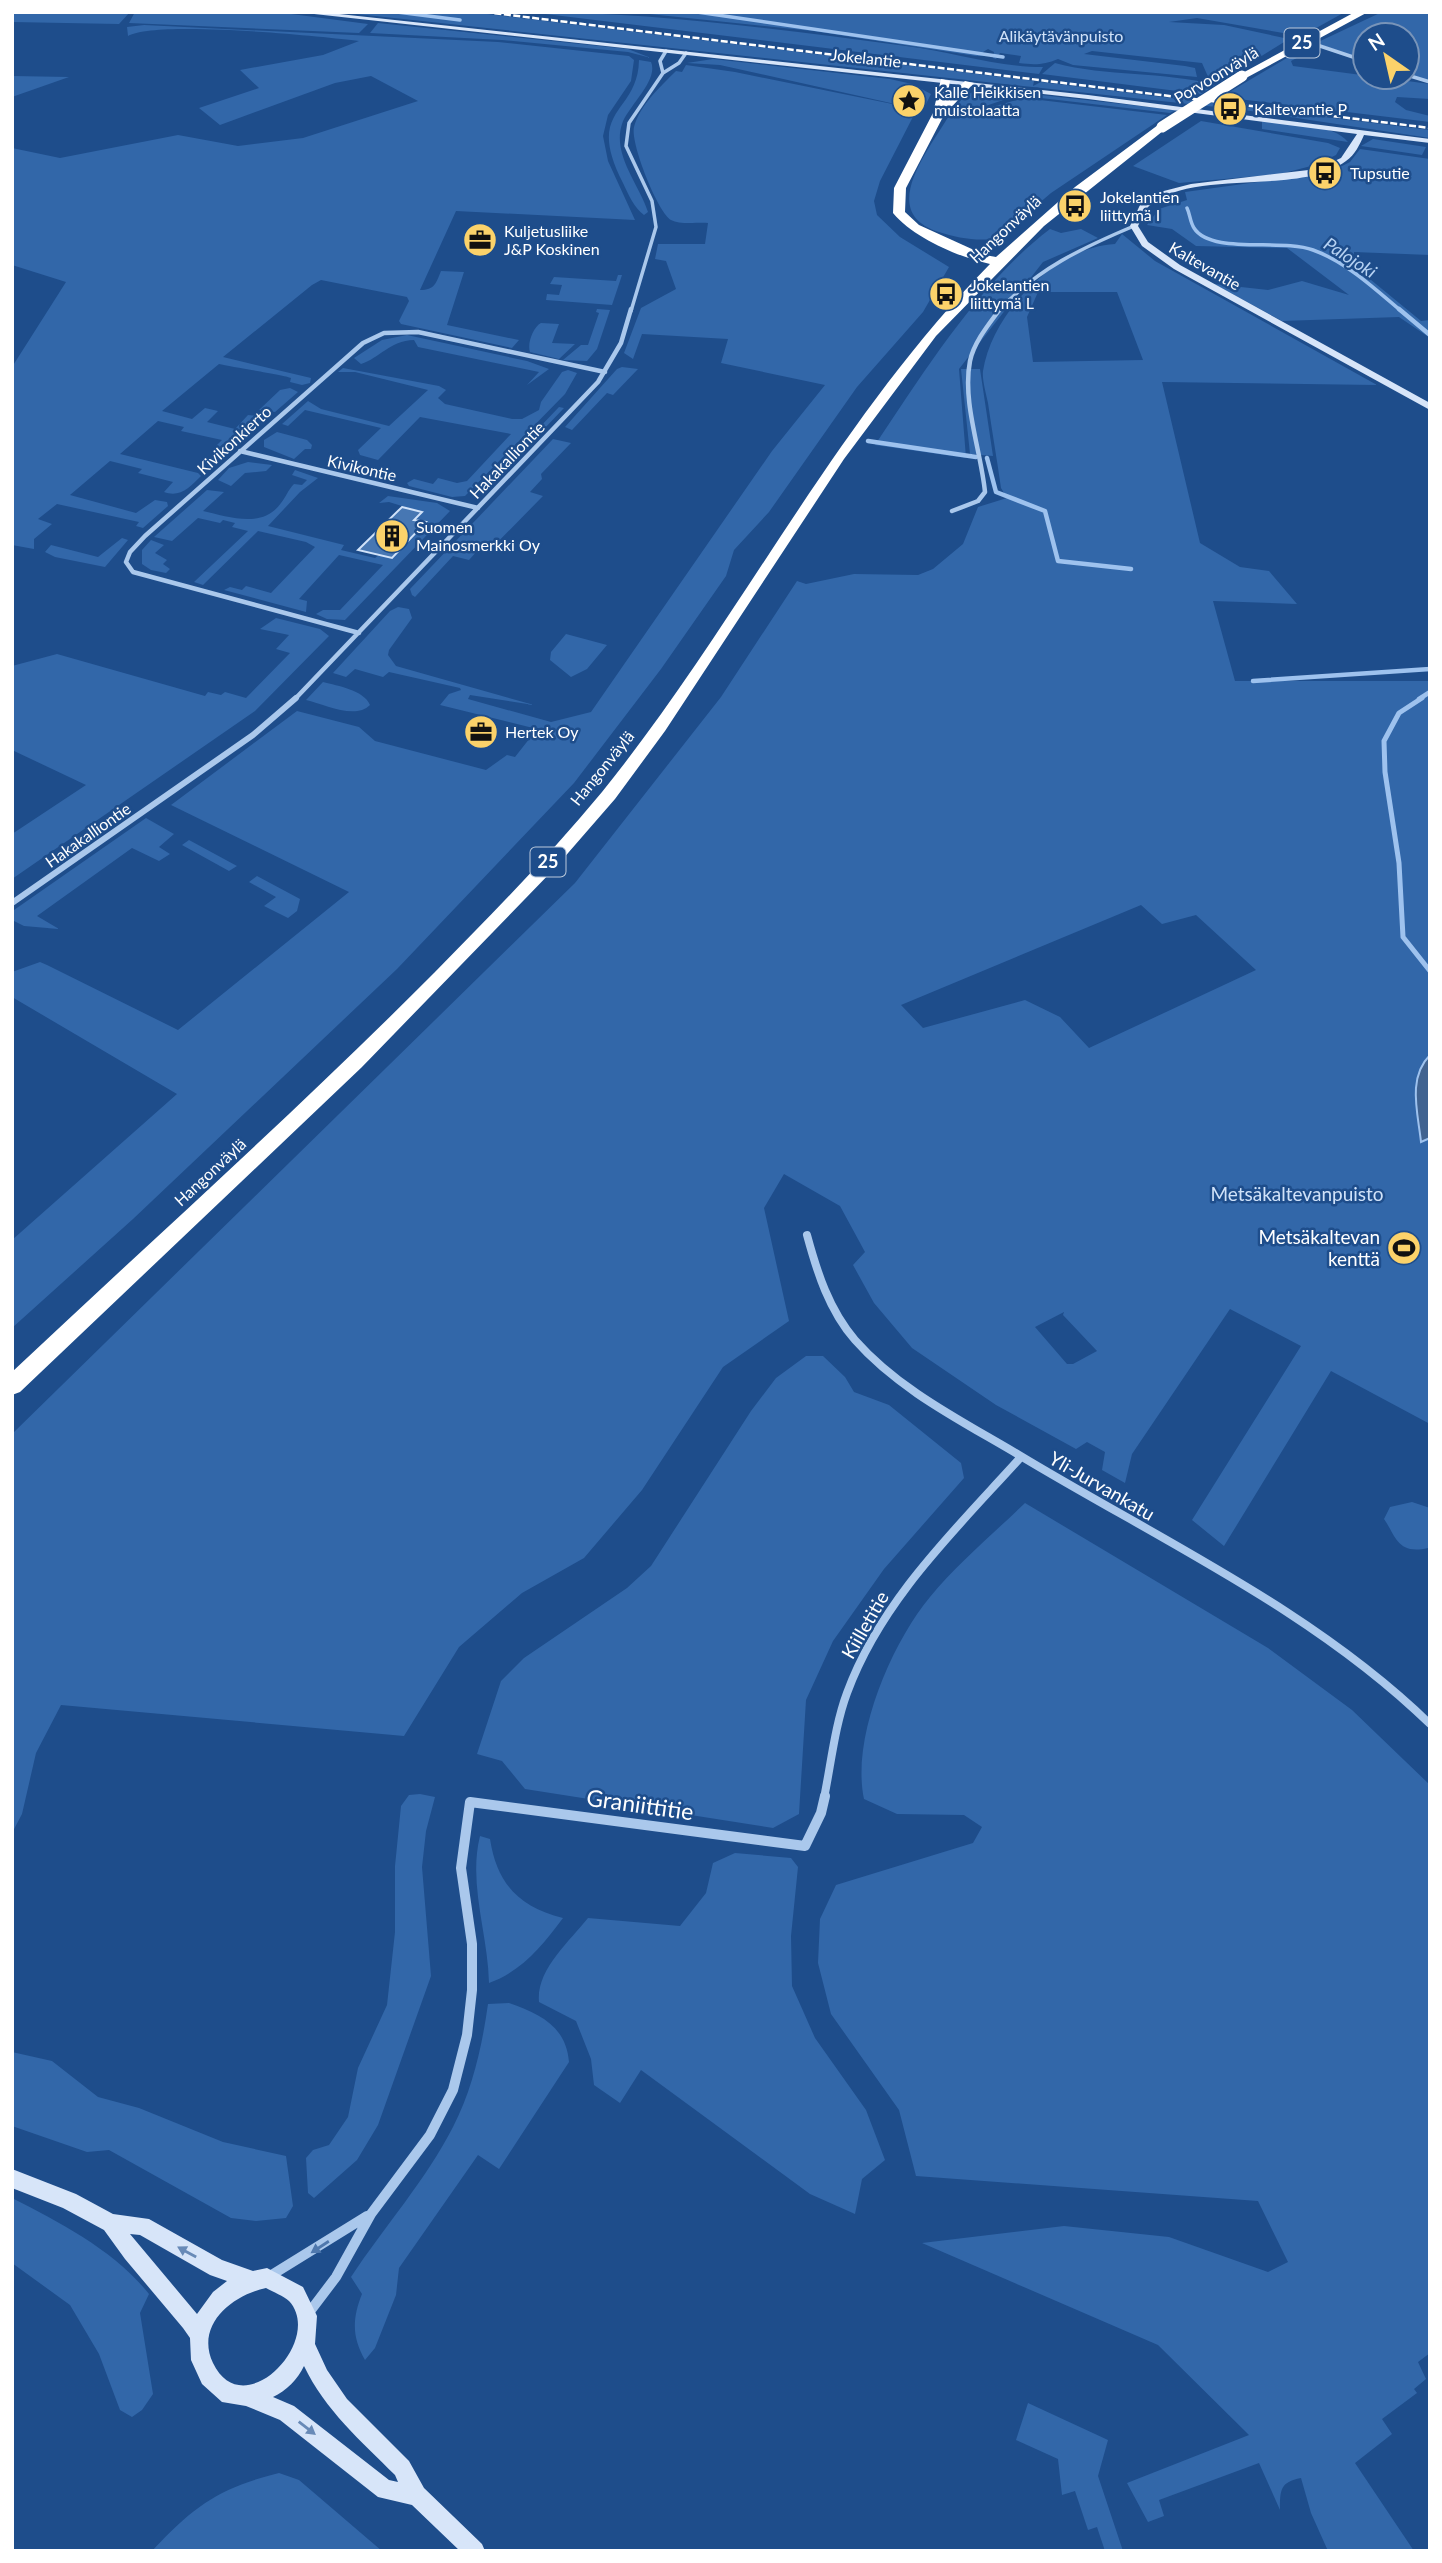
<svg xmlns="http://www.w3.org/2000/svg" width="1442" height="2563" viewBox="0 0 1442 2563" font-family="Lato,sans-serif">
	<rect width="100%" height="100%" fill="#1e4d8b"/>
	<!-- green -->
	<path fill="#3267a9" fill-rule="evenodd" d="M12,12h118l-11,12 -107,-2z
		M135,12h141l92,12 -9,9 -230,-10z
		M338,12h133l556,68 7,1 -1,5 8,-4 389,48v8l-186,-28z
		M529,12c126,0 252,18 377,34 46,6 91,21 137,21l-4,7z
		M630,12h715l-36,20 -20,2 -92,-16 -28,4 55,3 65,14 -69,43 -11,-3 -7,-16 -110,-12 -8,3 101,12 10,2 2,9 -124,-12 -15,-6c-14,6 -24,6 -39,4l2,-7 -21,-3 -4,6 -3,-1 1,-6 -6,-3 -5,3 2,4h-9l-163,-25z
		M1382,12h48v70l-23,-7v-40h-42v25l-49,-17z
		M378,23l250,26 23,9 -23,-6 -126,-12 -132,-7z
		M144,25l354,17 131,14 5,4 -3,21 -23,34 -5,21 5,25 27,59 -179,-9 -36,79c15,0 16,-7 21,-19l23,1 -17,53 72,15 -7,8 -111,-24 -2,-3 10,-20 -2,-4 -86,-17 -9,5 -89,72 88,21 -1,5 -8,2 -12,-3 1,-4c-6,-3 -60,-11 -72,-14l-57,47 30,8 13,-11 13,3 -11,11 28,7 13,-14 12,1 4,6 -33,29 -17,-3 8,-8 -41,-9 3,-4 -26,-6 -38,33 78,19 3,3c-11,11 -21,22 -37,16l9,-10 -35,-9 4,-4 -32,-8 -40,34 66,18 19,-13 12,2 1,4 -25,22 -7,-2 3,-4 -82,-18 -19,15 14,5 -18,15v10l-22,-4v-178l54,-85 -54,-17v-117l48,10 118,-23 60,11 65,-8 115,-37 -47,-25 -36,7 -115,42 -21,-17 60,-20 -19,-18 83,-15 36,-14c-40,-5 -202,-21 -231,-5l-1,-9z
		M1316,48l-25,13 2,5 137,18v15l-33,-2 -2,5 11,8 24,6v6l-209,-25 81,-48z
		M713,59l177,20 22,5 19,10 -7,14 -20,-2 -184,-41 -33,-2z
		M639,60l12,2c8,18 -23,44 -29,62 -10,31 17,60 26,88l-4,3c-9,-6 -16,-21 -21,-32 -39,-76 15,-68 16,-123z
		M1055,63c52,14 108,8 160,22l-14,9 -159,-20z
		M686,65l49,7 182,37 -37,72 -6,20 3,14 23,22 49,30 -26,45 -66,75 -88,125 -35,38 -8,26 -65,93 -87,114 -177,186 -264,250 -121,109v-88l165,-146 -165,-97v-25l28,-10 7,3 131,65 171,-138 -178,-87 126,-94 62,16 16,14 111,29 21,-15 8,2 22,-28 -97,-24 9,-11 12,-4 -1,-2 -71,-16 -6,5 -28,-8 -9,8 -13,-4 57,-62 8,-4 11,2 3,9 -23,32 -1,5 8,11 138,39 -64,-10 -2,4 83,23 40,-10 181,-261 53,-66 -104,-22 7,-24 -86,-5 -9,25 -9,-6 17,-45 35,-19 -10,-28 -11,-2 3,-15h47l3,-21c-10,-1 -28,2 -37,-3 -13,-7 -41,-77 -37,-93 6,-22 26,-40 42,-56l6,1z
		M12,76l57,1 -57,20z
		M987,89l189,21 -6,3 -138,-16 -2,-3 -21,4 -35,12 -22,1 14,-17z
		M1023,98l144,17 -116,78 -53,45c-18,4 -41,0 -59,-6 -64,-20 -8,-84 12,-120l20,1z
		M1201,121l127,22 12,5 -4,7 -21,10 -35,9 -101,9 -46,-17z
		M1262,121c24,3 69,1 86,21l-86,-13z
		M1373,139l53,8 -4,8 -61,-9z
		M1360,149l70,10v96l-76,-3v14l67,55 9,-1v18l-31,-21 -117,4 -68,-37 54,6 34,-9 47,14 -62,-47 -91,-2 -24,-17 -25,-4 12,-16 28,-9 -2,-8 145,-20 20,-10z
		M1050,229l11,4 20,-4 17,9 -55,24 -84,107 7,89 -91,-13c48,-72 105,-163 175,-216z
		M1122,234l33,27 222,124 -215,-3 38,161 40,24 29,4 28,33 -84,-3 22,80h195v743l-99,-53 -107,175 -32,-26 109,-174 -71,-37 -98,145 -7,29 -23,-13 3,-18 -18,-10 -11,7 -80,-44 -84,-57 -38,-45 -21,-38 12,-13 -25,-46 -56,-32 -20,34 25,113 -66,46 -81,123 -58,68 -62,35 -63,54 -55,89 -343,-31 -25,48 -14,61 -10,19v-399l563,-551 146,-186 76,-116 9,3 48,-10 64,1 15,-6 30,-25 15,-37 29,-9 -6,-10c-4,-28 -9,-57 -13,-85 -2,-10 -6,-23 -5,-32 9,-58 72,-124 132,-127zM1038,292h79l26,68 -110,2 -6,-45zM1141,905l21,19 34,-9 60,55 -167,78 -29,-31 -35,-17 -102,28 -22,-23zM1064,1312l-1,3 34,36 -24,13h-6l-32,-37z
		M618,275h4l-10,30 -66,-5 1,-6 12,1 3,-10 -12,-1 4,-7 62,4z
		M597,309l13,1 -13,39 -10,12 -24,-1 18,-15h7l11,-32 -3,-1z
		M541,323l18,1 -7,19 23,1 -16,15 -29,-7c-3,-8 3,-25 11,-29z
		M407,335l120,26 22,8 -22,16 12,-13 -121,-25 -4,-7c-25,1 -34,18 -53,24l-7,-6 28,-18z
		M622,367l16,2 -25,26 -6,-2 -35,37 -7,-3 52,-58z
		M343,368l96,18 7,4 -8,8 7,6 67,15h10l17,-9 2,-8 21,-30 6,-2 9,3 -12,21 -100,102 -13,1 -43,-11 -2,-3 7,-4 19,5 5,-6 19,5 10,-2 44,-47 -91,-17 -42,43 -18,-5 -2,-5 23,-22 -76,-18 -17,16 -6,-2 26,-23 13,8 68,17 39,-36 -73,-18h-17z
		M961,369h19l13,87 -23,-2z
		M290,388l8,4 -23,20 -16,-2 21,-20z
		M559,407l5,1 -78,82 -10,4z
		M277,432l30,8 5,5 -1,4h-6l-11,10 -30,-12v-7z
		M553,439l18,4 -30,31 1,5 -12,13 13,4 -55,56 -10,-2 -9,10 -16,-4 -38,41 -3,-2 -2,-6z
		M248,462l24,3 -6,6 -21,2 -14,13 -13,-6 11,-12z
		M295,470l23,8 -18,14 -32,34 76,19 -3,5 34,8 4,-3 13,3 33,-35 -11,-3 7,-8 -32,-10 -10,1 9,-7 49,7 13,8 -105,109 -18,-1 -11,-5 7,-4h17l43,-45 -44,-10 -40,44 8,2 -1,11 -82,-22 6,-3 12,3 4,-4 25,7 44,-46 -9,-5 -48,-11 -55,54 -9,-3 54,-51 -16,-4 3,-4 -12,-3 -3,3 -22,-5 -26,23 -18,-4 53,-47 17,2 -21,19c26,6 60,18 78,-8 5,-6 7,-13 13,-19l8,1 5,-5 -15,-5z
		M122,538l6,2 -23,27 -50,-10 -10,-5 6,-7 47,12z
		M151,540l13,5 -9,8 12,7 -4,4 7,5 -4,4 -15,-3 -9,-6v-14z
		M276,618l44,11 9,7 -74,75 -243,168v-45l74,-49 -74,-35v-84l45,-12 148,42 3,-4 13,3 4,-3 21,6 44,-45 -14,-4 13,-14 -29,-6z
		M566,634l41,11 -20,24 -16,8 -21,-17 1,-8z
		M323,682c15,4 41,8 47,23 -15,15 -46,-1 -64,-5z
		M146,818l28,16 -15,13 11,7 -11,7 -27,-13 -95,68 22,13 -35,-3 -12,-6 2,-10z
		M189,840l48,26 -8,5 -47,-26z
		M257,876l43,23 -3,12 -9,7 -24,-12 12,-9 -27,-15z
		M806,1356h17l22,21 9,15 35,13 72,58 3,15 -80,91 -51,72 -27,59 -7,114 -26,14 -248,-39 -23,-28 -25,-7 24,-73 23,-23 103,-70 24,-22 100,-155 25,-33z
		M1412,1502l18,6 -2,40c-31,7 -32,-12 -44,-29l6,-12z
		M1025,1503l243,145 84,62 78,75v568l-12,9 8,17 -12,10 3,4 -35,26 10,15 -37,29 59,88h-86l-17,-38 -10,-35c-21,4 -21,12 -21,32l-21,-47 -100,37 5,16 -16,6 -21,-39 122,-48 -91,-90 -236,-102 142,-17 105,11 99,35 20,-10 -30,-61 -342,-25 -17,-66 -68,-96 -13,-51 2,-44 16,-34 137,-42 9,-16 -18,-12 -67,-1 -33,-15c-13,-61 27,-155 66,-202 28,-34 64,-64 95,-94z
		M420,1794l15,3 -9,34 -4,36 9,109 -53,149 -21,35 -43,38 -6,-5 -2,-35 7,-8 16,-5 19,-28 10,-49 29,-63 8,-73v-66l6,-60 8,-11z
		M480,1836l10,3c7,45 29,68 73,79 -21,28 -41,53 -74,65 -1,-49 -21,-99 -9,-147z
		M735,1853l56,5 7,9 -7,69 1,50 23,52 51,72 19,50 -23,19 -7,35 -45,-20 -169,-124 -21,33 -26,-18 -3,-26 -15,-38 -37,-19c-3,-32 30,-60 49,-84l92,8 26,-33 7,-30z
		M509,2003c31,11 57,23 60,59l-70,107 -21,-14 -79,113 -3,27 -21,53 -10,12c-13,-23 -13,-41 -3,-66l-11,-17c33,-50 75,-97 102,-150 20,-39 29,-81 35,-123z
		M12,2052l40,9 46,36 41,11 84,34 63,14 7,50 -7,12 -30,3 -25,-3 -122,-68 -22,2 -75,-26z
		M12,2198c49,25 103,53 137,96l-9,19 13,81 -11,16 -10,7 -12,-7 -21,-56 -29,-49 -58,-42z
		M1028,2403l80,37 -10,36 25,75h-18l-8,-24 -9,3 -13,-39 -13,4 -4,-36 -42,-19z
		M279,2473l20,7 83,71h-230c42,-45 67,-63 127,-78z"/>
	<!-- water -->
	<path fill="#416390" stroke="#9ec2ee" stroke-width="2" d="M1430,1055v83l-9,4c-3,-29 -14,-64 9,-87z"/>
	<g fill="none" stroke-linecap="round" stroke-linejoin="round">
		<!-- stream-far2 -->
		<path stroke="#9ec2ee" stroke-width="3.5" d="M397,12l63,8
			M697,12l306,45
			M1187,208c3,6 3,14 7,20 17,27 88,10 119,22 33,12 61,38 88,61"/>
		<!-- stream-far1 -->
		<path stroke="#9ec2ee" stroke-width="4.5" d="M1399,309l31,26
			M868,441l108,16
			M987,458l9,34 49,19 13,50 73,8
			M1253,681l177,-12
			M1419,699l11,-7"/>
		<!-- stream -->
		<path stroke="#9ec2ee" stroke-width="5" d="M1422,698l-23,15 -15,28 1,31 14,91 4,74 27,34"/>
	</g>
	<!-- building -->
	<path fill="#4777b3" stroke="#d0e2f9" stroke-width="2" d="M402,507l20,5 -8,8 12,2 -34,36 -34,-8z"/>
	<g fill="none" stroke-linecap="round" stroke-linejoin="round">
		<!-- street-far4 -->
		<path stroke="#aac8ec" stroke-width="3.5" d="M1305,41l60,20
			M663,73l-3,-12 6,-10
			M1407,75l23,7
			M631,311l25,-84 -4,-26 -26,-55 3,-23 34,-50 16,-10 7,-10
			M999,311c37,-42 85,-64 135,-85"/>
		<!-- street-far3 -->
		<path stroke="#aac8ec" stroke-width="4.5" d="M240,451l238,57
			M952,511l26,-10 7,-9c-4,-41 -23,-90 -15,-131 4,-19 19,-37 30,-52
			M359,633l-226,-61 -7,-10 4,-10 15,-16 218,-193 21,-10 34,-1 187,40
			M295,699l303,-317 23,-39 10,-34"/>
		<!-- street-far2 -->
		<path stroke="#aac8ec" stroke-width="6" d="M12,903l241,-168 43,-37"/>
		<!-- street-far1 -->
		<path stroke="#aac8ec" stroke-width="8" d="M807,1235c10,37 22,75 48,105 44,50 107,81 164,115 139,84 294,155 411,269
			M824,1798c7,-34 11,-73 23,-105 34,-93 109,-164 174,-236"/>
		<!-- street -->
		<path stroke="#aac8ec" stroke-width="10" d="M270,2276l97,-60
			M308,2314l28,-37 35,-63 59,-79 23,-45 14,-55 5,-45v-46l-11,-76 9,-66 335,44 16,-33 4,-17"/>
		<!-- secondary -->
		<path fill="#d7e5f9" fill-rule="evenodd" d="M296,12h25l767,83 342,44v4l-66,-8c-4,9 -9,20 -18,26 -47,36 -155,6 -198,46 -5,4 -7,13 -10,19l10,16 32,23 250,138v7l-256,-141 -32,-23 -12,-20 10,-21 20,-13 31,-8 126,-15 24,-11 16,-24 -269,-35z
			M12,2169l64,25 37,20 36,5 73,41 31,11 14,-3 36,19 14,29 -2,28 12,26 20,29 62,62 15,27 58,56 3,7h-25l-48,-46 -34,-8 -98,-77 -34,-14 -24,-4 -20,-18 -11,-24 -1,-22 -7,-10 -58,-69 -21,-29 -41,-22 -51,-20zM130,2234l10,1 70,40 17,6 -14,11 -16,22zM266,2288c7,4 18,8 23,13 36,39 -46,125 -76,62 -18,-38 19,-68 53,-75zM304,2366c21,44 57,75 91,109l3,7 -9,-2 -95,-74 -21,-9c13,-6 25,-18 31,-31z"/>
		<!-- highway -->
		<path fill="#fff" fill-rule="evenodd" d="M1355,12h13l-122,66 -9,-2z
			M941,79l9,2 -3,17 18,-17 9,2 -30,32 -38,73 -1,24 14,13 66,30 11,2 79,-70 83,-62 10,2 -124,99 -108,110 -92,123 -179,272 -50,68 -60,69 -193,199 -342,325 -8,3v-23c141,-133 286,-262 423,-400 57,-58 115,-117 167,-180 138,-171 233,-371 388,-528 -32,-7 -76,-26 -97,-51l1,-25 39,-75z"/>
		<!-- rail -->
		<path stroke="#fff" stroke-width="2.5" stroke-dasharray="7 2.5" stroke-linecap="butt" d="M485,12l945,116"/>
		<!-- highway-bridge -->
		<path stroke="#fff" stroke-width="11" d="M1162,127l80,-51"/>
	</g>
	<!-- one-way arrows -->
	<defs><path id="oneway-solid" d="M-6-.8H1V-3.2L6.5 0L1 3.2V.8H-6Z" transform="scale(1.75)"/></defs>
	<use fill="#4f78ad" href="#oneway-solid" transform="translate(320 2247) rotate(147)"/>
	<g fill="#688ab7">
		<use href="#oneway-solid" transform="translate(187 2252) rotate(-151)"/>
		<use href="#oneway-solid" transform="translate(307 2428) rotate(38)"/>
	</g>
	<!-- icons -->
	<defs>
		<g id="sight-disc" transform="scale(1.75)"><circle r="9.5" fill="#fbd26a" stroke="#1e4d8b"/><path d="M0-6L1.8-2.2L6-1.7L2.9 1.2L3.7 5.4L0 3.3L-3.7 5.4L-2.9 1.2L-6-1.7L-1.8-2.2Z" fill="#111"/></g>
		<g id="bus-disc" transform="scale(1.75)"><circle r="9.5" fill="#fbd26a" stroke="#1e4d8b"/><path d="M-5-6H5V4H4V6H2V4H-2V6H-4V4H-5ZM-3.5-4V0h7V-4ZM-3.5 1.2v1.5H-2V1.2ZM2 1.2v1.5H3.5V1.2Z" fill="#111"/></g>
		<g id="office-disc" transform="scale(1.75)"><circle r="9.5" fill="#fbd26a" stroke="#1e4d8b"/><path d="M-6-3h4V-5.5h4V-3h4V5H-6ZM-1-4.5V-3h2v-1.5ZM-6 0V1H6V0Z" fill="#111"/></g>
		<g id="building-disc" transform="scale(1.75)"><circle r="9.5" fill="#fbd26a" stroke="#1e4d8b"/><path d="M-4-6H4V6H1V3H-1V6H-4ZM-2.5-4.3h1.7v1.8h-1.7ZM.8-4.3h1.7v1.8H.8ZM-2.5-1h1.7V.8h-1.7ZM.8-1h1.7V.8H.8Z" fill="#111"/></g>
		<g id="stadium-disc" transform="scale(1.75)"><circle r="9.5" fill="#fbd26a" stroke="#1e4d8b"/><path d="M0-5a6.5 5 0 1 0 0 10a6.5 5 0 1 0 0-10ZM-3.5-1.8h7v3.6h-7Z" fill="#111"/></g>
	</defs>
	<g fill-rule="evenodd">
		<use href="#sight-disc" x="909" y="101"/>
		<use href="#bus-disc" x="1230" y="109"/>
		<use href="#bus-disc" x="1325" y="173"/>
		<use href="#bus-disc" x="1075" y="206"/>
		<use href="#office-disc" x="480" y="240"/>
		<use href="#bus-disc" x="946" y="294"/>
		<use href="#building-disc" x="392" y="536"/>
		<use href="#office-disc" x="481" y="732"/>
		<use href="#stadium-disc" x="1404" y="1248"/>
	</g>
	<g text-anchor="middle" stroke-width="5" stroke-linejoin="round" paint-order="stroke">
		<!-- far-park labels -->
		<g font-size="16" fill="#d0e2f9" stroke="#1e4d8b">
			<text x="1061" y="42">Alikäytävänpuisto</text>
		</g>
		<!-- far-street labels -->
		<g font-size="16" fill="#fff" stroke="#1e4d8b">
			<text transform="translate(866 58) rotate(6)" y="6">Jokelantie</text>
			<text transform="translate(1216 75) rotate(-31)" y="6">Porvoonväylä</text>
			<text transform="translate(1005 229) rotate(-43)" y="6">Hangonväylä</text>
			<text transform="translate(1205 266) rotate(30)" y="6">Kaltevantie</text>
			<text transform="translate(234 440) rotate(-42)" y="6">Kivikonkierto</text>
			<text transform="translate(507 460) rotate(-46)" y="6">Hakakalliontie</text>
			<text transform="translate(362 468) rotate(13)" y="6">Kivikontie</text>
			<text transform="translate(602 768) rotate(-51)" y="6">Hangonväylä</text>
			<text transform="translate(88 835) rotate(-35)" y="6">Hakakalliontie</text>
			<text transform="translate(210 1172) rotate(-43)" y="6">Hangonväylä</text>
		</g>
		<!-- far-poi labels -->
		<g font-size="16" fill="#fff" stroke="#1e4d8b" text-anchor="start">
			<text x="934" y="98">Kalle Heikkisen<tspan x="934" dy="18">muistolaatta</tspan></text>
			<text x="1254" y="115">Kaltevantie P</text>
			<text x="1350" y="179">Tupsutie</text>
			<text x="1100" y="203">Jokelantien<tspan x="1100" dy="18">liittymä I</tspan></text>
			<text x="504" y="237">Kuljetusliike<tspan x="504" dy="18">J&amp;P Koskinen</tspan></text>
			<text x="970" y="291">Jokelantien<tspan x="970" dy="18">liittymä L</tspan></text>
			<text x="416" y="533">Suomen<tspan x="416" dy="18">Mainosmerkki Oy</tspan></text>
			<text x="505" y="738">Hertek Oy</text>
		</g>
		<!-- shield labels -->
		<g fill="#1e4d8b" stroke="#bccadc" stroke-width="2">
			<rect x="1284.5" y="28.5" width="35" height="29" rx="5"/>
			<rect x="530.5" y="847.5" width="35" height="29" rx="5"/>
		</g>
		<g font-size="18" font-weight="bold" fill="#fff">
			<text x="1302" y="49">25</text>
			<text x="548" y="868">25</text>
		</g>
		<!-- far-water labels -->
		<g font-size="18" font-style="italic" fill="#b6d2f3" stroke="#1e4d8b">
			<text transform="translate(1350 258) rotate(33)" y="6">Palojoki</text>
		</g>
		<!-- park labels -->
		<g font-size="19" fill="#d0e2f9" stroke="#1e4d8b">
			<text x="1297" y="1201">Metsäkaltevanpuisto</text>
		</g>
		<!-- poi labels -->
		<g font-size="19" fill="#fff" stroke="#1e4d8b" text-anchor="end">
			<text x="1380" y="1244">Metsäkaltevan<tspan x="1380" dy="22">kenttä</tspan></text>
		</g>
		<!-- street labels -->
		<g font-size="19" fill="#fff" stroke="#1e4d8b">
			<text transform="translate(1102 1486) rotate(30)" y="7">Yli-Jurvankatu</text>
			<text transform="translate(865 1625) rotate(-60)" y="7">Kiilletitie</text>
		</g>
		<!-- near-street labels -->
		<g font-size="23" fill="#fff" stroke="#1e4d8b">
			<text transform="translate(640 1805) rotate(8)" y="8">Graniittitie</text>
		</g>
	</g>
	<!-- border -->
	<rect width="1442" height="2563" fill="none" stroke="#ffffff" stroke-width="28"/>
	<!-- north arrow -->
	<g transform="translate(1386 56) rotate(326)"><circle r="33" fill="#1e4d8b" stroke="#7894b9" stroke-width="2"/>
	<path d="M0-5L12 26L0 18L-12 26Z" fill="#fbd26a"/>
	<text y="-10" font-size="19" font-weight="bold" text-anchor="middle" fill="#ffffff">N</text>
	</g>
</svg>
